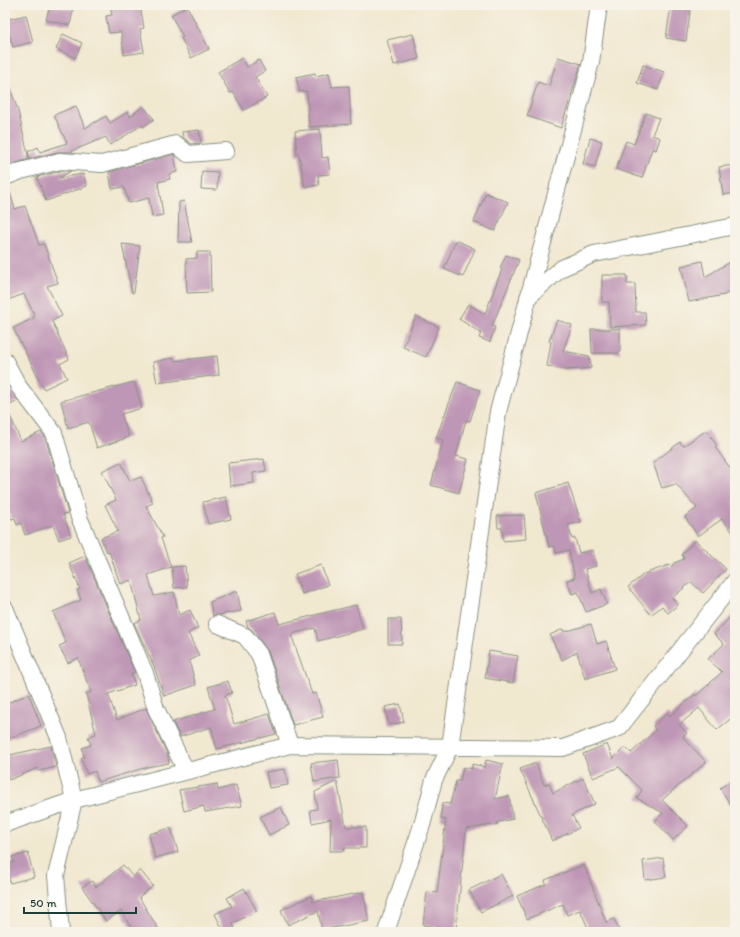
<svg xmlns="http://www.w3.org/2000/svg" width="740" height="937" viewBox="0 0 740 937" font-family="Itim,sans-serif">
	<rect width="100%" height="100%" fill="#f7f3e8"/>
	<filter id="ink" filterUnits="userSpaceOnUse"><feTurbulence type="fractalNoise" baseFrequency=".025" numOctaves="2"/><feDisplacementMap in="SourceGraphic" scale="8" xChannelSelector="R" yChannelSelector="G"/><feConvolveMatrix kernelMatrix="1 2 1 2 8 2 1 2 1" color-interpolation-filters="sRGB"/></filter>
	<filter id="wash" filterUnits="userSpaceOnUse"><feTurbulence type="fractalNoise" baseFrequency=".012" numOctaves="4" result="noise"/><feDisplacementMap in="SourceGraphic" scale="16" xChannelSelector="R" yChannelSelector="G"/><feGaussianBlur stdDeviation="0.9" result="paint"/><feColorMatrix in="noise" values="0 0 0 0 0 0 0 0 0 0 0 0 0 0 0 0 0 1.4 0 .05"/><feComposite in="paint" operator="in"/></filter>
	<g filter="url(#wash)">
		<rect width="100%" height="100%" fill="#f1e8d0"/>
		<g id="blocks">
			<!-- building -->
			<path fill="#bf97b6" d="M50,5l23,5 -3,15 -24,-5z
				M110,5h30l4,23 -4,1 4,23 -20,3 -3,-23 -12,1 -3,-17 6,-1z
				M671,5h20l-5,36 -20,-3z
				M187,6l22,43 -18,9 -10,-20 2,-1 -12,-22z
				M26,15l7,27 -20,5 -8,-27z
				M63,34l19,9 -7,15 -19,-9z
				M413,34l6,25 -25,6 -7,-25z
				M558,57l23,7 -20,64 -34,-12 11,-34 11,4z
				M242,58l5,9 12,-7 6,11 -10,6 12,20 -23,13 -11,-18 -3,1 -12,-21z
				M643,65l21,7 -6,18 -21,-7z
				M315,73l1,3 13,-3 3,14 17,-1 2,38 -42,3 -2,-36 -7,1 -4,-15z
				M7,78l11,33 11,48 -24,8v-88z
				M76,106l9,22 21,-12 4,7 18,-11 2,5 13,-11 11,13 -11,8 -1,-2 -32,20 -4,-8 -34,14 1,1h-15l-28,7 -2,-7 10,-5 2,5 27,-9 -13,-28z
				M646,113l13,5 -7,17 8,3 -4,12 -4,-1 -10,29 -26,-9 10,-28 8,3z
				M320,129l2,29 6,-1 2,17 -12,1 1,10 -14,2 -6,-32h-2l-2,-24z
				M199,130l2,13 -10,1 -8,-7 -1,-5z
				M590,138l12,3 -7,26 -12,-3z
				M174,154l3,18 -8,2 1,5 -12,3 5,33 -11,2 -3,-19 -20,5 -5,-16 -12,2 -3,-17z
				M735,165v28l-12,2 -4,-28z
				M61,171h10l-12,7 24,-4 4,12 -41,15 -9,-24z
				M202,171l16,1 -1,18 -16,-1z
				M5,186h3l7,23 10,-3 14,39 5,-1 14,39 -11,3 15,30 -10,5 17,38 -9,5 7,14 -23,11 -31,-61 21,-10v-4l-10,-20 -19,7z
				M486,193l22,9 -13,29 -21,-9z
				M184,201l8,41h-14l1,-40z
				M456,240l19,9 -12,28 -19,-8z
				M122,244l18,2 -6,46 -2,1z
				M197,252h13l1,40 -24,1 -1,-34 11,-1z
				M506,255l13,5 -27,66 3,1 -5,15 -11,-4 2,-5 -22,-14 9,-15 17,10 17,-45 -2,-1z
				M735,259v30l-11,6 -35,7 -8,-36 21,-5 3,16z
				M602,275h25v9h8l1,28h9l1,13 -36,2 -1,-25h-7z
				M416,316l23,11 -13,30 -23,-10z
				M557,320l15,5 -9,26 26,5 2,12 -25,2 -19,-4 4,-24 -2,-1z
				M591,329h29v24h-28z
				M217,356l2,19 -62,8 -4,-21 20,-4 1,3z
				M5,381l13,20 -12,6 15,34 20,-9 4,5 23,76 -5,1 8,22 -12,4 -6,-15 -28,10 -4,-12 -4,2 -2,-7 -4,1 -6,-19v-13l4,-1 -4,-11z
				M134,382l8,26 -21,6 8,23 -32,11 -8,-26 -21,6 -7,-27z
				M457,382l23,8 -10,31 -4,-1 -10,36 12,3 -9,34 -28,-8 12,-45 -7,-2z
				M707,430l10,16 -2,1 20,28v60l-13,-16 -24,17 -13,-19 12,-9 -21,-24 -14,4 -9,-25 27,-21 3,4z
				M264,459l2,12 -13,2 1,10 -24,3 -2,-23z
				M121,462l9,19 11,-4 12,26 -7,3 17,31 -2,1 10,29 -23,8 6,21 20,-4 5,23 11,-5 8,18 -10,5 11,23 -10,5 7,24 -32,11 -10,-30 -20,-43 7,-3 -10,-40 -11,4 -11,-33 -2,1 -6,-14 17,-7 -13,-26 11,-5 -14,-29z
				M568,483l13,39 -13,3 4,14 3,-1 4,15 14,-3 3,16 -11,3 7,24 9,-4 6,15 -21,8 -8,-20 -6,2 -5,-14 8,-2 -6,-28 -13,3 -1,-7 -6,1 -13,-54z
				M226,497l5,22 -23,5 -5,-22z
				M524,515l2,24 -23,2 -1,-13h-4l-1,-12z
				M695,540l31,29 -23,24 -12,-11 -19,16 6,7 -10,8 -6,-7 -11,9 -23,-28 16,-13 25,-9 2,2 3,-4 10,-4 -2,-5z
				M85,556l50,117 -4,1 4,11 -27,9 9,26 29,-12 22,48 1,7 -22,4 -49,15 -3,-11 -8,3 -6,-16 3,-1 -2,-9 9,-3 -3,-8 8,-3 -10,-40 5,-2 -13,-34 -10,5 -9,-17 7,-3 -13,-31 28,-12 -4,-10 3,-1 -11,-26z
				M321,565l7,20 -26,9 -7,-20z
				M185,566l2,21 -13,1 -2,-21z
				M237,591l4,20 -28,5 -3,-14z
				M356,605l7,24 -45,12 -3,-13 -24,6 21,60 4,-1 7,24 -30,8 -25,-74 -16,-21 -4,-3 -2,-6 29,-9 4,12z
				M735,612v103l-18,15 -18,-22 -20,17 8,8 -4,4 23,25 -44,38 26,26 -15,14 -18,-19 8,-8 -26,-15 5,-8 -23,-23 -26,11 -10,-24 24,-10 6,15 12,-12 6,6 25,-23 -3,-4 14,-13 3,3 25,-22 1,2 26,-24 -14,-13 16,-15 -10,-10z
				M388,619h13l1,25h-14z
				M591,624l6,20 9,-3 9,28 -30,10 -8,-27 -15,8 -12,-25 13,-6 1,3z
				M489,651l29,5 -5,27 -28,-5z
				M228,681l4,12 -7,2 9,29 35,-10 7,20 -59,15 -6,-22 -31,10 -7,-15 42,-13 -7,-22z
				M29,694l12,32 -36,14v-36z
				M400,704l4,18 -15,3 -4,-18z
				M51,746l5,21 -17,4 -1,-3 -29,12 -4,-11v-13z
				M338,760l2,18 -26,4 -3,-19z
				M486,760l17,4 -8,35 14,-3 4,23 -15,3v2l-32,5 -10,101 -33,-5 4,-33 10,1 9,-73 -5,-1 1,-16 8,1 6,-23h4l3,-14 9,2v-5l13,3z
				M536,763l8,22 5,-2 4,10 30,-15 12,26 -23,11 7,13 -27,13 -32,-72z
				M285,769l3,16 -19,3 -3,-16z
				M735,778v34l-15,-24z
				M337,781l9,46h20v21h-22v3h-14l1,-32 -19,4 -2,-13 7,-1 -2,-17z
				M217,784l1,6 18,-5 6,21 -37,6 -1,-6 -20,5 -5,-21z
				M281,807l8,18 -20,10 -9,-18z
				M171,828l7,24 -23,6 -6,-24z
				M28,853l6,24 -24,6 -5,-18 9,-3 -2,-5z
				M663,858l3,19 -21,3 -2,-19z
				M123,865l10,12 7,-7 13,16 -14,11 21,35h-26l-13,-21 -15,10 -24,-34 10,-6 4,6z
				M584,865l22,57 8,-3 6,13h-36l5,-2 -9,-20 -13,5 -4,-11 -36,15 -10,-23 29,-12 -1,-4z
				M501,874l12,22 -32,16 -12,-22z
				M244,888l13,23 -24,12 3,9h-12l-9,-18 17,-8 -5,-8z
				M363,892l6,29 -47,9 -4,-19 -30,14 -7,-15 30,-14 2,6z"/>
		</g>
	</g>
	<g filter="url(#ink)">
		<use href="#blocks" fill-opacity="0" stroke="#889282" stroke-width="1"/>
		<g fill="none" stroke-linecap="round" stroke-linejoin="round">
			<!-- minor casing -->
			<g stroke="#889282" stroke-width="18">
				<path id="minor" d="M5,177l16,-6 39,-10 42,3 74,-20 12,10 38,-3
					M528,297l34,-29 32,-14 141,-28
					M5,361l14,26 35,46 25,84 66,156 11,36 30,62
					M5,608l54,130 15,62 -18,76 5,56
					M217,624l28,12 14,18 31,91
					M5,824l69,-24 216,-55 273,3 56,-20 116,-147
					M386,932l36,-107 12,-45 16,-33 48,-335 93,-350 8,-57"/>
			</g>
			<!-- minor -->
			<use href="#minor" stroke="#fff" stroke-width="16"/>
		</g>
	</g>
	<!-- margin -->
	<rect width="740" height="937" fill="none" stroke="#f7f3e8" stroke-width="20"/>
	<!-- scale -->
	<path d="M24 907v6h112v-6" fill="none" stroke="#1f3d34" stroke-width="2"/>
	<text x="30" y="907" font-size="12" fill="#1f3d34" stroke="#f7f3e8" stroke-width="3" paint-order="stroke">50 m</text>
</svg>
